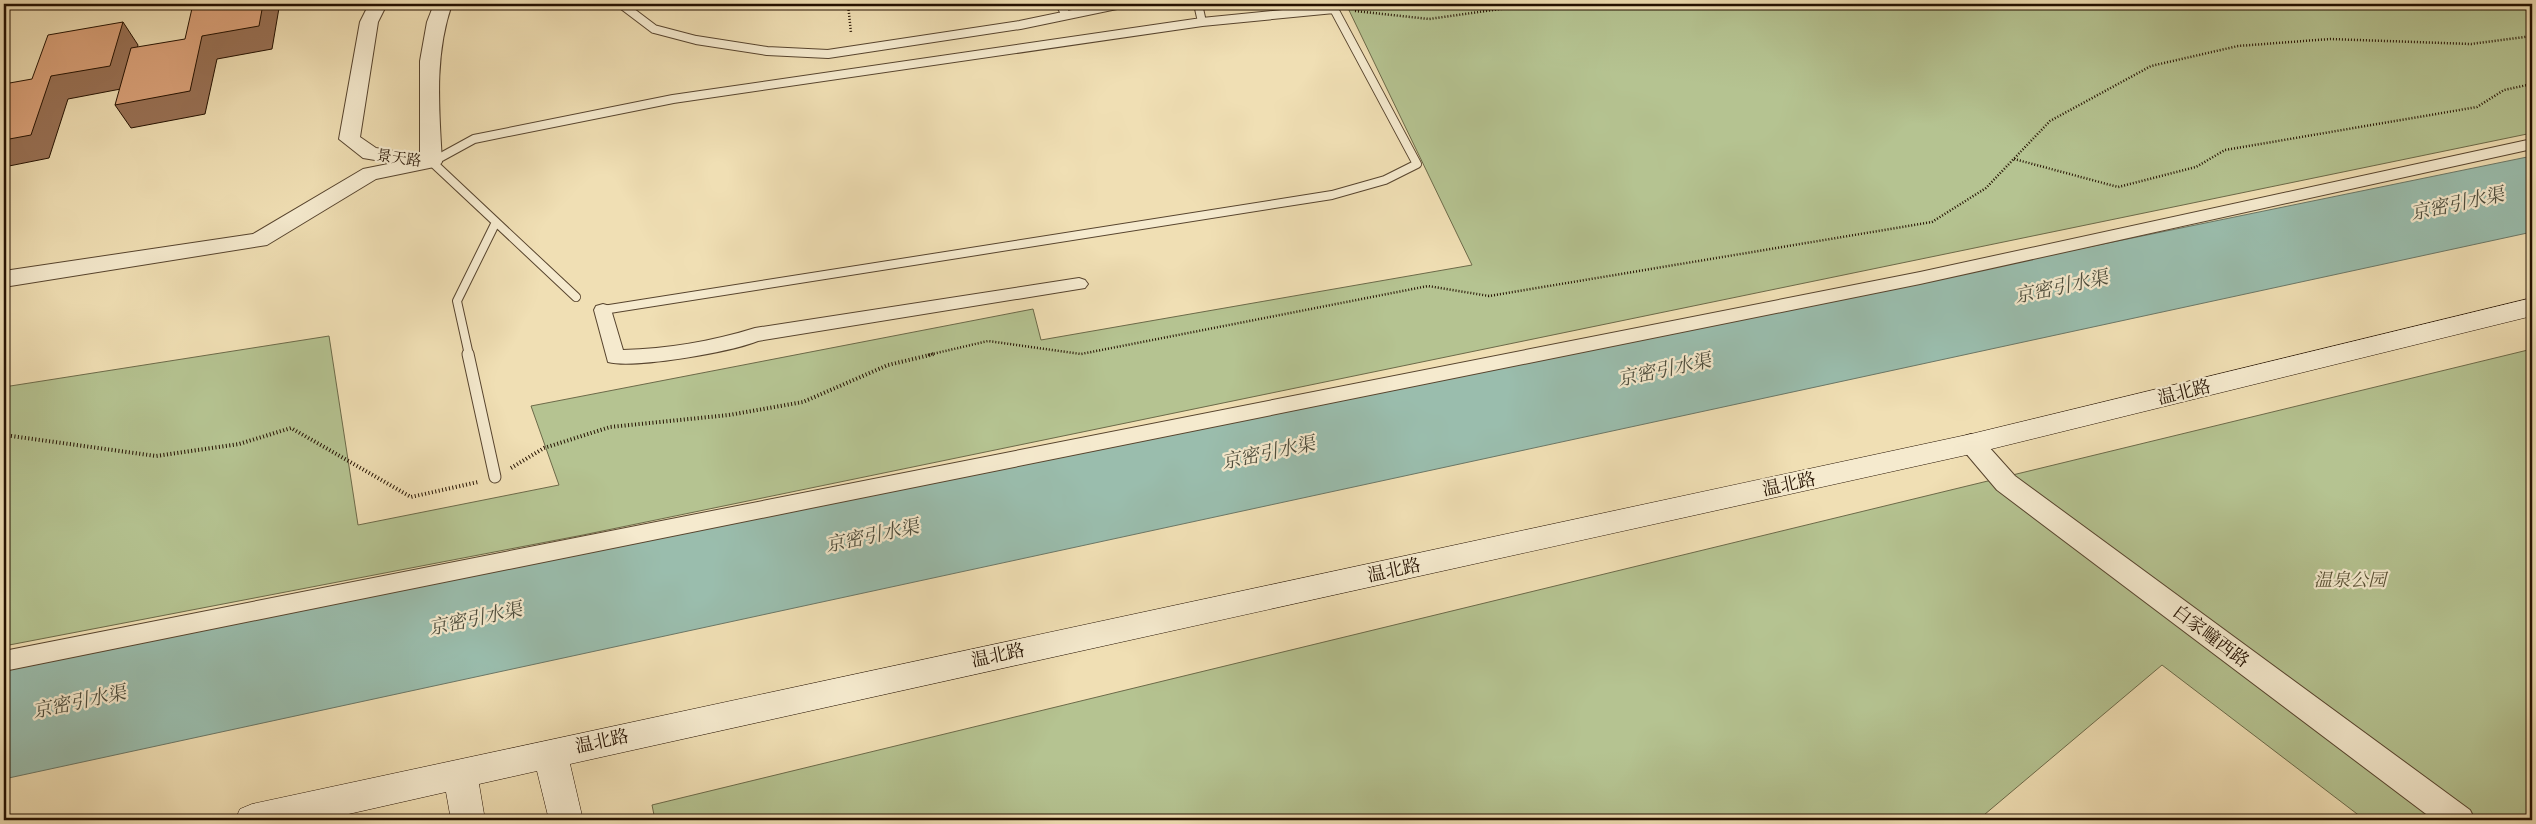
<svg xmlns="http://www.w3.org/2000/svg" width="2536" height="824" viewBox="0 0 2536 824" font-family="'IM FELL Double Pica','Noto Serif SC',serif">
	<rect width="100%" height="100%" fill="#f0dfb4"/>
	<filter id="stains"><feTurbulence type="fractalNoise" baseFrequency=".004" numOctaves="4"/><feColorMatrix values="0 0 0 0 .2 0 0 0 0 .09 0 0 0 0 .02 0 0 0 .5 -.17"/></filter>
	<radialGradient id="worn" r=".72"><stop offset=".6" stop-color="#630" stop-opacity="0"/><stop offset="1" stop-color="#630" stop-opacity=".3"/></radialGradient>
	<!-- green -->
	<path fill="#b5c391" stroke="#6c6a49" d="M1346,4h1186v129l-1949,402 -579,111v-259l325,-51 29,189 201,-40 -28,-79 502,-97 8,31 431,-75z
		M2532,349v471h-167l-203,-155 -184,155h-1323l-3,-15z"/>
	<!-- water -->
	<path fill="#9abdad" stroke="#6b7868" d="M2532,156v76l-2528,547v-112l1597,-320z"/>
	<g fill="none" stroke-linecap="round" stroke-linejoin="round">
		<!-- service-far1 casing -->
		<g stroke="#57442e" stroke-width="10">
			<path id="service-far1" d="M621,4l33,25 42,11 71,11 61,3 192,-29 101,-21
				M1060,4l6,11
				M1198,4l4,18
				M576,297l-144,-135 42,-23 199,-40 529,-77 132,-13 83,155 -32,16 -53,15 -729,115
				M469,355l-12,-54 39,-79"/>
		</g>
		<!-- service casing -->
		<g stroke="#57442e" stroke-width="13">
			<path id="service" d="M468,354l27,123"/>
		</g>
		<!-- minor casing -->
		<g stroke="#57442e" stroke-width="2">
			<path id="minor" d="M2532,139v10l-612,135 -1916,387v-20l1916,-379z
				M1079,278l6,2 3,4 -3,4 -327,53c-27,11 -124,28 -150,21l-14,-52 2,-4 7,-2 7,2 13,44c44,-1 90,-9 132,-22z"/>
		</g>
		<!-- tertiary casing -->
		<g stroke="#57442e" stroke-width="2">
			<path id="tertiary" d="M369,4h18l-9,18 -18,115 16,11 41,7 3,3v-97l7,-39 7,-18h18c-18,52 -13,104 -10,158l-3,4 -63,13 -109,66 -263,42v-16l249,-37 110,-65 30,-6 -30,-5 -24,-19 21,-117z
				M1971,434l9,3 35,39 455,334 5,10h-41l-437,-330 -39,-46 4,-7z"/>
		</g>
		<!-- secondary casing -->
		<g stroke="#241101" stroke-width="1">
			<path id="secondary" d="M2532,298v18l-561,138 -1401,310 13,56h-34l-12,-49 -58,13 6,36h-34l-5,-28 -124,28h-87l5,-11 12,-5 1719,-370z"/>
		</g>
		<!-- path-far1 -->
		<path stroke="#241101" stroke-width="2.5" stroke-dasharray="1 2" stroke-linecap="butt" d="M848,4l3,29
			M1355,11l74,8 107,-15
			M2014,159l104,28 78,-20 29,-17 252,-43 27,-17 28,-6
			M928,355l60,-14 93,13 347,-68 61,10 443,-74 54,-34 64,-67 101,-55 87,-20 92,-7 141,5 61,-8"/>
		<!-- path -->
		<path stroke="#241101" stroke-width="4" stroke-dasharray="1 2.5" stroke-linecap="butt" d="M4,435l152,21 83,-12 52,-16 120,69 67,-15
			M511,468l33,-20 66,-21 119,-12 74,-13 85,-37 46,-11"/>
		<!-- service-far1 -->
		<use href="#service-far1" stroke="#f5eace" stroke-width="8"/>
		<!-- service -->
		<use href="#service" stroke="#f5eace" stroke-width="11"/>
		<!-- minor -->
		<use href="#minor" fill="#f5eace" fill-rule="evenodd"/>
		<!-- tertiary -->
		<use href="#tertiary" fill="#f5eace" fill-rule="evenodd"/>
		<!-- secondary -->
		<use href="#secondary" fill="#f5eace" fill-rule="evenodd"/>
	</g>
	<!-- shaded-wall -->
	<path fill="#997155" stroke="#241101" d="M263,4h13l3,4 -7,41 -55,10 -12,55 -74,14 -16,-23 87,-69z
		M909,4h27l-26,4z
		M123,22l15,23 -12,43 -58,11 -19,59 -45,9v-27l47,-64z"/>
	<!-- building -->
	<path fill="#dba27a" stroke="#241101" d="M193,4h70l-4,22 -57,10 -12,55 -75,14 16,-57 54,-9z
		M123,22l-13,44 -59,10 -20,59 -27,5v-56l28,-5 16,-44z"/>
	<g text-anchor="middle" stroke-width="4.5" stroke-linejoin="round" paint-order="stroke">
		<!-- far-street labels -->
		<g font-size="15" fill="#241101" stroke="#f5eace">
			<text transform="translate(399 158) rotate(8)" y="5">景天路</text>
		</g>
		<!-- street labels -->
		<g font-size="18" fill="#241101" stroke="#f5eace">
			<text transform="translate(2184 392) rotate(-14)" y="6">温北路</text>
			<text transform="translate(1789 484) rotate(-12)" y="6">温北路</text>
			<text transform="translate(1394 570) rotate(-12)" y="6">温北路</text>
			<text transform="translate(2211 636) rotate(37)" y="6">白家疃西路</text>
			<text transform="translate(998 655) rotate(-12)" y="6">温北路</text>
			<text transform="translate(602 741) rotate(-12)" y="6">温北路</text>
		</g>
		<!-- park labels -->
		<g font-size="18" font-style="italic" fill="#574f33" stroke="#f5eace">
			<text x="2350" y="586">温泉公园</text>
		</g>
		<!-- water labels -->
		<g font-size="19" font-style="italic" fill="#4d4d3d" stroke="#f5eace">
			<text transform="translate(2457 203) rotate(-12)" y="7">京密引水渠</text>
			<text transform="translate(2061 286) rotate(-12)" y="7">京密引水渠</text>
			<text transform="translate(1664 369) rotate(-12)" y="7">京密引水渠</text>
			<text transform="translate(1268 452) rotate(-12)" y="7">京密引水渠</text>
			<text transform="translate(872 535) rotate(-12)" y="7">京密引水渠</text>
			<text transform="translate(475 618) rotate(-12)" y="7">京密引水渠</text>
			<text transform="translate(79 701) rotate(-12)" y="7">京密引水渠</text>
		</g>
	</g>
	<!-- margin -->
	<rect width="2536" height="824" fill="none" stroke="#f0dfb4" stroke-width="20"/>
	<rect x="5" y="5" width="2526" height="814" fill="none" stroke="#241101" stroke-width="2.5"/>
	<rect x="10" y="10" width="2516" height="804" fill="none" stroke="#241101"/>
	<rect width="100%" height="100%" filter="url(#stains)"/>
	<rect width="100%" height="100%" fill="url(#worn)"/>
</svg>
